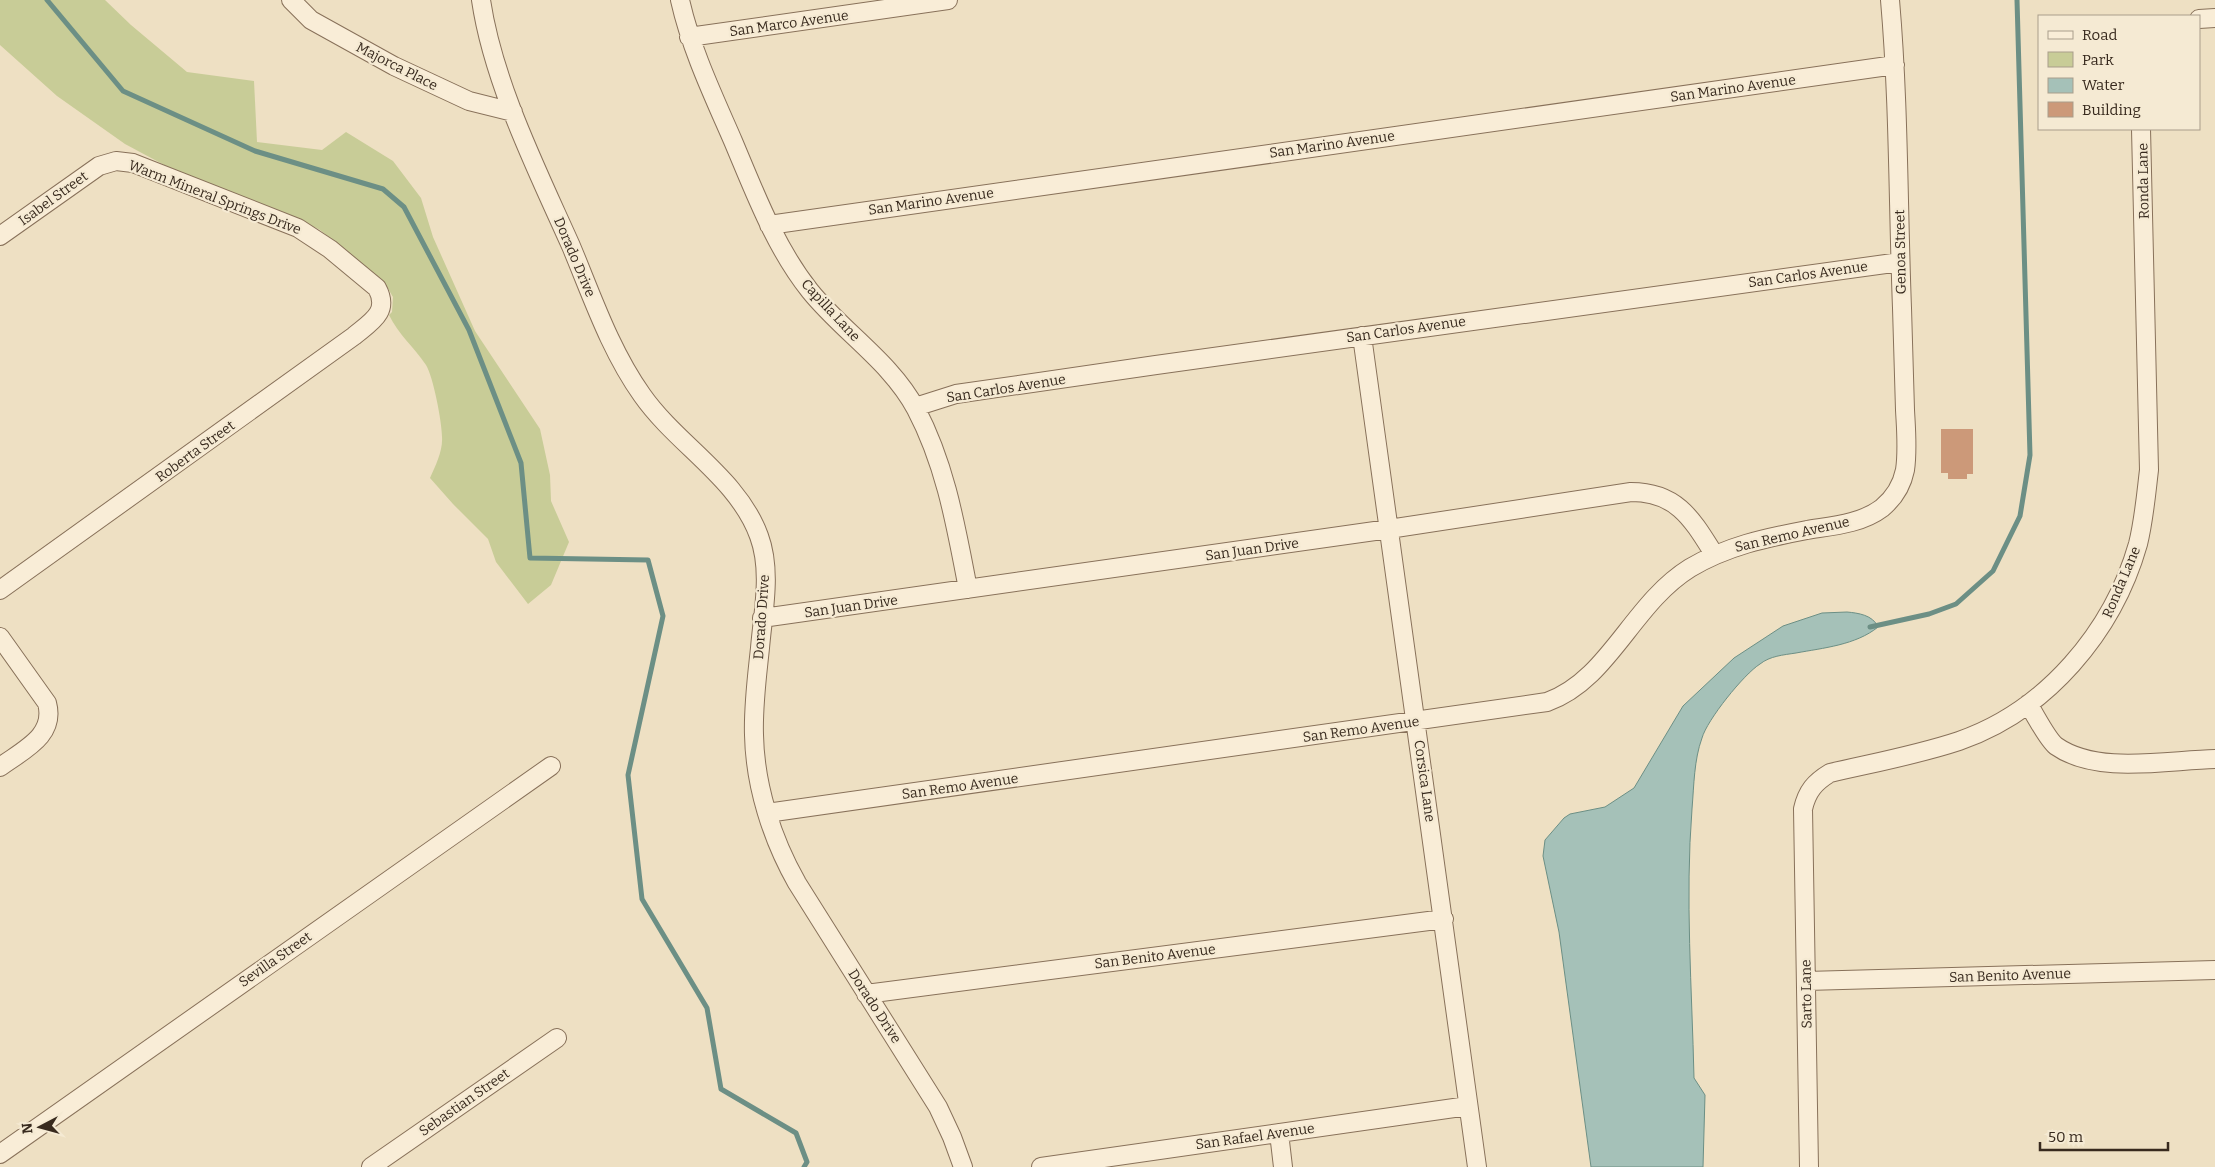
<svg xmlns="http://www.w3.org/2000/svg" width="2215" height="1167" viewBox="0 0 2215 1167" font-family="Bitter,serif">
	<rect width="100%" height="100%" fill="#eee0c3"/>
	<!-- green -->
	<path fill="#c8cc97" d="M0,0h105l26,25 56,47 67,9 3,61 65,8 24,-18 47,29 28,37 12,39 42,94 65,98 10,46 1,26 18,41 -18,43 -23,19 -32,-42 -8,-23 -35,-35 -23,-26c6,-13 13,-28 12,-41 0,-15 -9,-61 -16,-72 -12,-18 -28,-31 -37,-50l3,-3 1,-15 -9,-15 -64,-52 -32,-16 -120,-47 -43,-23 -68,-48 -57,-51z"/>
	<!-- water -->
	<path fill="#a5c1b8" stroke="#6c8f85" d="M1847,612c11,1 26,3 31,15 -22,18 -55,21 -82,26 -13,2 -26,3 -36,11 -16,10 -53,56 -58,74 -8,22 -8,47 -10,71 -7,89 0,180 2,269l11,17 -2,72h-112l-32,-235 -16,-76 2,-16 19,-22 6,-4 35,-7 29,-19 49,-82 51,-48 49,-32 39,-13z"/>
	<g fill="none" stroke-linecap="round" stroke-linejoin="round">
		<!-- stream -->
		<path stroke="#6c8f85" stroke-width="5" d="M47,0l76,91 132,60 128,38 21,18 65,123 52,133 9,95 118,2 15,56 -35,159 14,124 65,109 14,81 75,44 11,29 -3,5
			M1870,627l59,-13 27,-10 37,-33 27,-55 10,-61 -13,-455"/>
	</g>
	<!-- building -->
	<path fill="#cc9979" d="M1941,429h32v45h-6v5h-19v-6h-7z"/>
	<g fill="none" stroke-linecap="round" stroke-linejoin="round">
		<!-- minor casing -->
		<g stroke="#88715a" stroke-width="20">
			<path id="minor" d="M291,0l20,20 83,46 75,35 44,11
				M481,0c12,82 56,170 90,246 21,50 39,104 71,149 35,50 96,83 117,141 13,35 4,76 1,112 -3,29 -7,58 -6,87 1,51 18,104 43,148l141,224 14,30 11,30
				M680,0c11,49 33,95 53,141 22,52 42,106 77,150 33,41 81,71 106,118 30,57 40,118 52,180
				M2199,19l16,-1
				M689,37l259,-37
				M769,225l1126,-160
				M0,236l99,-70 17,-5 17,2 165,65 32,21 47,39c13,24 -6,34 -23,48l-354,254
				M1362,336l115,831
				M915,407l41,-13 200,-29 744,-103
				M762,618l627,-89 242,-37c46,0 61,27 83,62
				M0,637l47,66c9,33 -24,47 -47,64
				M2028,704c7,10 19,35 28,42 41,29 111,14 159,13
				M767,813l780,-111c62,-22 85,-98 143,-134 37,-22 75,-30 117,-38 24,-4 54,-6 75,-22 12,-10 20,-23 23,-38 3,-20 1,-41 0,-60 -1,-34 -2,-68 -3,-102 -4,-103 -3,-205 -12,-308
				M1806,981l409,-11
				M866,994l578,-75
				M1279,1133l4,34
				M0,1154l551,-388
				M371,1167l186,-129
				M1041,1167l427,-61
				M1809,1167l-6,-358c4,-18 12,-27 27,-36 43,-10 87,-18 129,-32 87,-30 154,-109 179,-197 6,-24 8,-49 11,-74l-8,-341"/>
		</g>
		<!-- minor -->
		<use href="#minor" stroke="#f9edd7" stroke-width="18"/>
	</g>
	<g text-anchor="middle" stroke-width="4.5" stroke-linejoin="round" paint-order="stroke">
		<!-- street labels -->
		<g font-size="14" fill="#382a1e" stroke="#f5ead3">
			<text transform="translate(789 23) rotate(-8)" y="5">San Marco Avenue</text>
			<text transform="translate(397 66) rotate(27)" y="5">Majorca Place</text>
			<text transform="translate(1733 88) rotate(-8)" y="5">San Marino Avenue</text>
			<text transform="translate(1332 144) rotate(-8)" y="5">San Marino Avenue</text>
			<text transform="translate(2143 181) rotate(-91)" y="5">Ronda Lane</text>
			<text transform="translate(215 197) rotate(21)" y="5">Warm Mineral Springs Drive</text>
			<text transform="translate(53 198) rotate(-36)" y="5">Isabel Street</text>
			<text transform="translate(931 201) rotate(-8)" y="5">San Marino Avenue</text>
			<text transform="translate(1900 252) rotate(-91)" y="5">Genoa Street</text>
			<text transform="translate(575 257) rotate(67)" y="5">Dorado Drive</text>
			<text transform="translate(1808 274) rotate(-8)" y="5">San Carlos Avenue</text>
			<text transform="translate(831 310) rotate(47)" y="5">Capilla Lane</text>
			<text transform="translate(1406 329) rotate(-8)" y="5">San Carlos Avenue</text>
			<text transform="translate(1006 388) rotate(-9)" y="5">San Carlos Avenue</text>
			<text transform="translate(195 451) rotate(-36)" y="5">Roberta Street</text>
			<text transform="translate(1792 534) rotate(-13)" y="5">San Remo Avenue</text>
			<text transform="translate(1252 549) rotate(-8)" y="5">San Juan Drive</text>
			<text transform="translate(2121 582) rotate(-67)" y="5">Ronda Lane</text>
			<text transform="translate(851 606) rotate(-8)" y="5">San Juan Drive</text>
			<text transform="translate(761 617) rotate(-86)" y="5">Dorado Drive</text>
			<text transform="translate(1361 729) rotate(-8)" y="5">San Remo Avenue</text>
			<text transform="translate(1425 781) rotate(82)" y="5">Corsica Lane</text>
			<text transform="translate(960 786) rotate(-8)" y="5">San Remo Avenue</text>
			<text transform="translate(1155 956) rotate(-7)" y="5">San Benito Avenue</text>
			<text transform="translate(275 959) rotate(-35)" y="5">Sevilla Street</text>
			<text transform="translate(2010 975) rotate(-2)" y="5">San Benito Avenue</text>
			<text transform="translate(1806 994) rotate(-91)" y="5">Sarto Lane</text>
			<text transform="translate(875 1006) rotate(57)" y="5">Dorado Drive</text>
			<text transform="translate(464 1102) rotate(-35)" y="5">Sebastian Street</text>
			<text transform="translate(1255 1136) rotate(-8)" y="5">San Rafael Avenue</text>
		</g>
	</g>
	<!-- legend -->
	<rect x="2038" y="15" width="162" height="115" fill="#f5ead3" stroke="#a99d8b"/>
	<rect x="2048" y="31" width="25" height="8" fill="#f9edd7" stroke="#a99d8b"/>
	<text x="2082" y="40" font-size="15" fill="#382a1e">Road</text>
	<rect x="2048" y="52" width="25" height="15" fill="#c8cc97" stroke="#a99d8b"/>
	<text x="2082" y="65" font-size="15" fill="#382a1e">Park</text>
	<rect x="2048" y="78" width="25" height="15" fill="#a5c1b8" stroke="#a99d8b"/>
	<text x="2082" y="90" font-size="15" fill="#382a1e">Water</text>
	<rect x="2048" y="102" width="25" height="15" fill="#cc9979" stroke="#a99d8b"/>
	<text x="2082" y="115" font-size="15" fill="#382a1e">Building</text>
	<!-- north arrow -->
	<g transform="translate(40 1127) rotate(264)" stroke="#f5ead3" stroke-width="4" paint-order="stroke">
	<path d="M0-4L9 19L0 12L-9 19Z" fill="#382a1e"/>
	<text y="-8" font-size="14" font-weight="bold" text-anchor="middle" fill="#382a1e">N</text>
	</g>
	<!-- scale -->
	<path d="M2040 1142v8h128v-8" fill="none" stroke="#382a1e" stroke-width="2.5"/>
	<text x="2048" y="1142" font-size="15" fill="#382a1e" stroke="#f5ead3" stroke-width="4" paint-order="stroke">50 m</text>
</svg>
